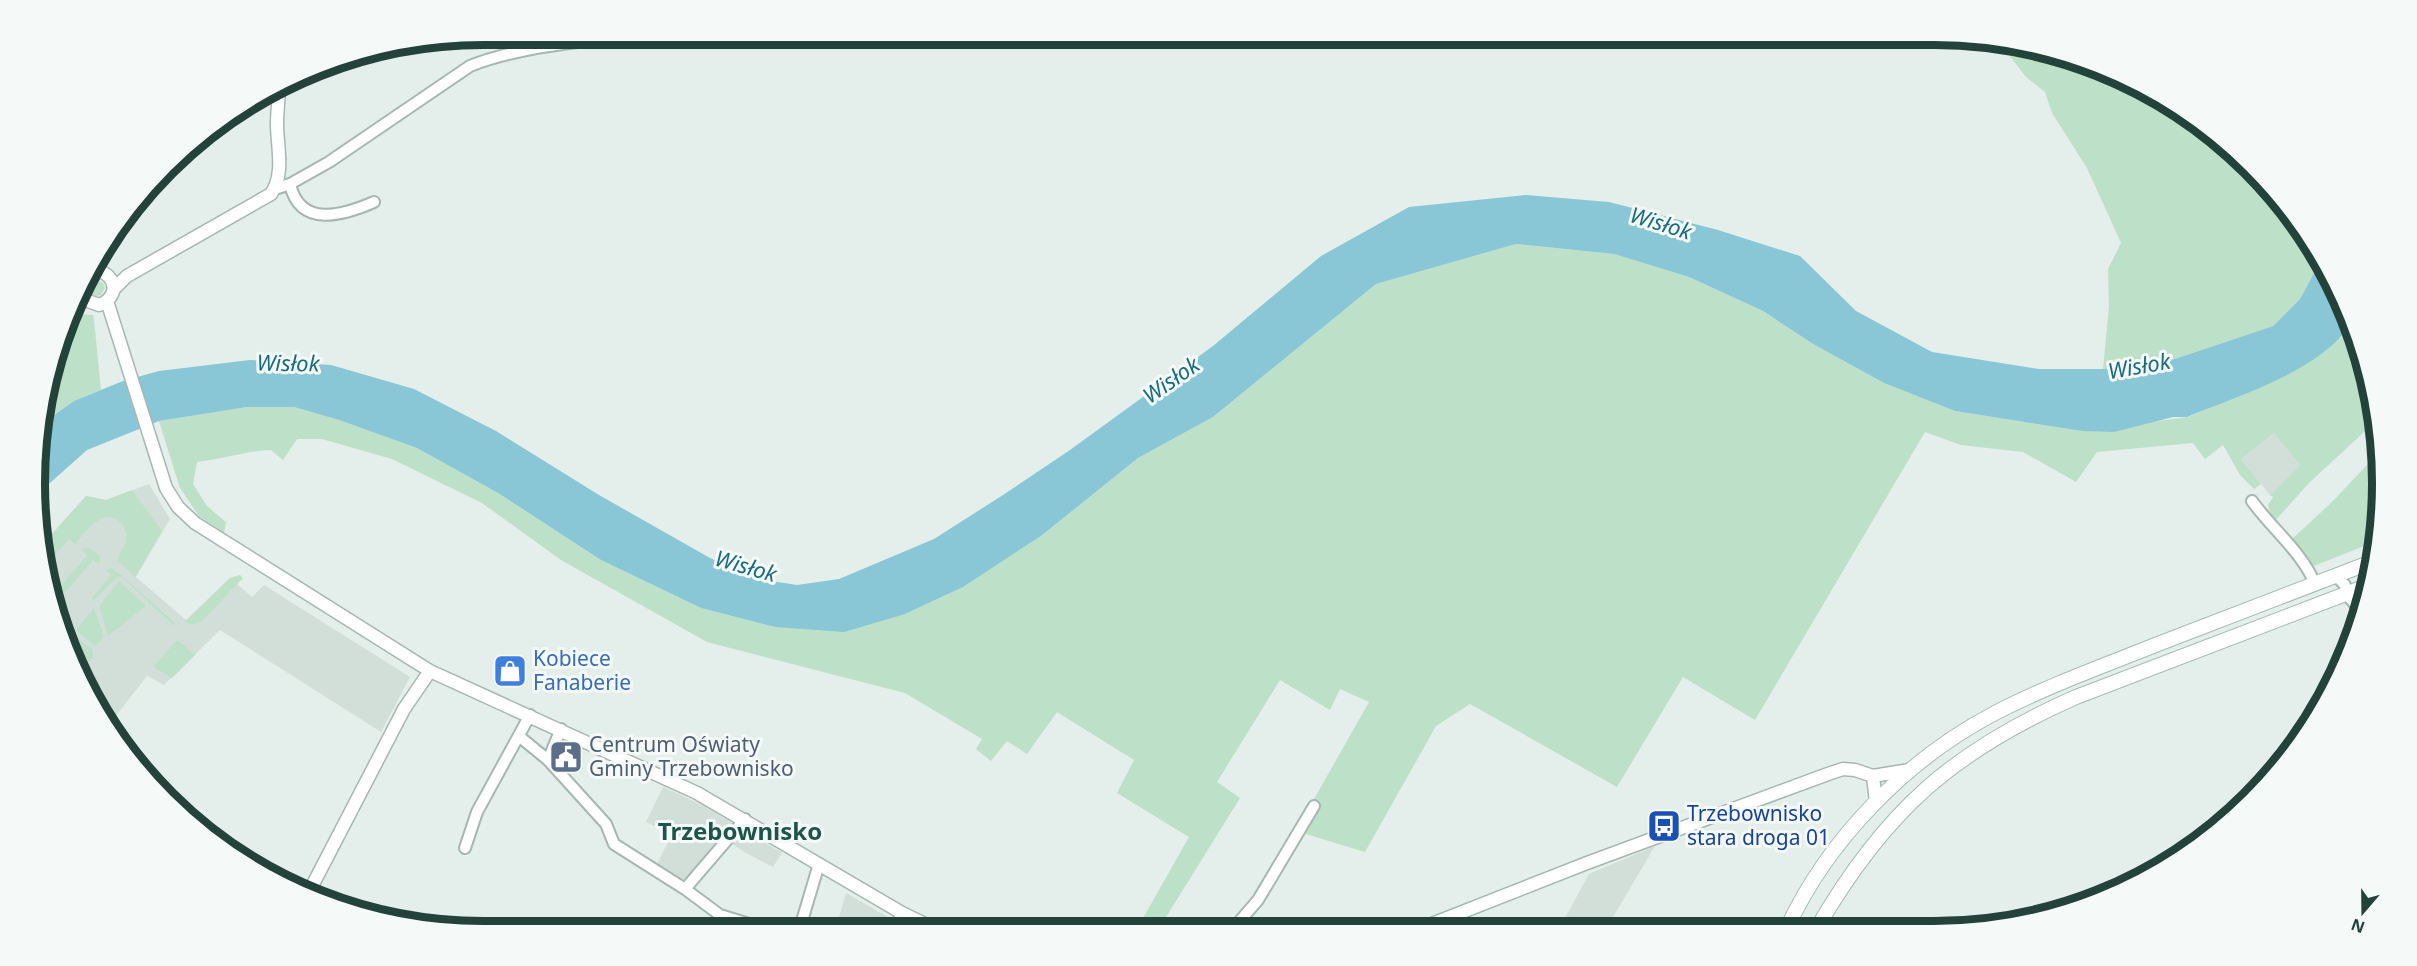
<svg xmlns="http://www.w3.org/2000/svg" width="2417" height="966" viewBox="0 0 2417 966" font-family="'Noto Sans',sans-serif">
	<rect width="100%" height="100%" fill="#e4eeea"/>
	<!-- built -->
	<path fill="#d2dfd9" d="M2274,433l26,32 -30,30 -29,-36z
		M149,484l21,35 -34,58 50,43 44,-42 22,19 12,-12 146,92 -29,55 -161,-102 -56,55 -17,-9 -39,50 -13,-18 -52,-138 -1,-25 44,-49 20,4z
		M663,787l39,18 80,48 -9,14 -27,-14 -20,-13 -33,37 -10,2 -27,-13 16,-32 -26,-12z
		M1655,846l-49,83h-47l30,-55z
		M846,893l49,28 21,9 -81,1z"/>
	<!-- green -->
	<path fill="#bde0c8" d="M2002,46l76,12 80,36 71,52 61,64 31,50 -21,39 -27,27 -128,43h-42l6,-62 -1,-38 13,-26 -34,-75 -35,-55 -7,-21 -19,-15z
		M1516,244l98,10 75,23 74,34 50,33 71,39 71,28 127,20 106,-14 96,-41 59,-40 8,-12 16,43 9,54 -67,62 -36,40 -5,-18 5,-8 -3,-2 30,-30 -26,-32 -33,26 20,25 -7,5 -14,-14 -17,-30 -18,14 -12,-16 -96,9 -21,30 -53,-30 -62,-7 -36,-13 -170,288 -72,-43 -66,110 -147,-83 -34,22 -71,126 -69,-21 73,-129 -29,-13 -10,21 -50,-30 -63,102 23,16 -82,132h-16l-4,-3 51,-90 -72,-44 17,-33 -77,-48 -30,42 -20,-13 -16,20 -15,-12 6,-10 -77,-46 -198,-51 -146,-82 -79,-57 -90,-44 -70,-20h-25l-14,21 -12,-10c-25,1 -48,9 -74,12l-4,22 14,22 19,16 -2,11 -25,-17 -19,-28 -21,-67 88,-14h47l45,13 78,28 81,45 103,67 100,48 74,19 130,-13 58,-27 78,-51 97,-78 75,-41 163,-133z
		M87,275l16,8 2,5 -4,7 -5,1 -15,-7z
		M78,314l15,1 1,5 7,70 -27,11 -36,24 20,-86 8,-17z
		M2381,450l-2,90 -65,26 -24,-25 43,-40z
		M132,490l30,41 -27,46 -17,-16c0,-8 8,-13 8,-22 1,-6 -1,-12 -6,-17 -18,-16 -34,10 -45,22l-6,-5 -26,30 -1,-24 44,-49 20,4z
		M84,548c7,-1 11,4 16,9l-1,7 -6,-4 -37,43 -3,-7 34,-41 -5,-6z
		M111,568l9,6 54,48v4l-52,-49h-5l-23,23 -2,-2 19,-23 -5,-5z
		M240,575l3,3 -39,41c-7,5 -11,7 -19,3l45,-44z
		M119,581l26,24v2l-37,29 -9,-30z
		M94,608l10,29 -9,9 -19,-16z
		M72,634l21,16v8l-13,11 -11,-31z
		M177,640l18,15 -23,23 -19,-11z"/>
	<!-- water -->
	<path fill="#8ac7d6" d="M1526,195l83,7 109,28 82,26 56,55 76,41 107,17h106l128,-43 27,-27 21,-39 15,24 15,40c-33,48 -111,71 -164,93h-14l-59,15 -32,-1 -127,-20 -71,-28 -71,-39 -50,-33 -74,-34 -75,-23 -98,-10 -140,40 -163,133 -75,41 -97,78 -78,51 -58,27 -61,18 -69,-5 -74,-19 -100,-48 -103,-67 -81,-45 -78,-28 -45,-13h-47l-88,14 -72,29 -46,41 -3,-65 36,-25 49,-20 36,-10 91,-11 81,5 83,24 82,42 103,64 111,63 48,21 39,6 42,-6 95,-40 69,-44 67,-45 143,-104 108,-90 88,-49z"/>
	<g fill="none" stroke-linecap="round" stroke-linejoin="round">
		<!-- minor casing -->
		<g stroke="#a6b7b2" stroke-width="14">
			<path id="minor" d="M290,184c10,45 54,31 84,18
				M275,189l15,-5 39,-22 141,-96c49,-20 124,-26 177,-32
				M2252,501c19,27 51,52 63,83
				M2336,576l9,9 1,9 16,18
				M520,737l28,23 58,64 8,20 71,45 35,26 52,16
				M548,760l13,-31
				M465,848l12,-36 53,-97
				M685,889l60,-70
				M894,930l8,-17
				M1232,930l26,-30 56,-94
				M799,931l20,-67"/>
		</g>
		<!-- tertiary casing -->
		<g stroke="#a6b7b2" stroke-width="15">
			<path id="tertiary" d="M114,289l13,-13 144,-82c14,-20 6,-48 6,-70 0,-13 2,-26 2,-39
				M77,297l22,8c12,-4 20,-17 10,-28 -4,-5 -12,-7 -18,-10
				M107,301l59,187 12,19 17,16 235,148 267,122 205,120 35,17
				M1873,776l3,26
				M309,892l95,-183 26,-38
				M1419,929l168,-66 241,-89 15,-5 12,1 18,6 37,-6"/>
		</g>
		<!-- secondary casing -->
		<g stroke="#a2bbb3" stroke-width="16">
			<path id="secondary" d="M1787,928c42,-90 120,-169 208,-215 52,-27 108,-47 163,-69 72,-27 144,-55 216,-83
				M1817,928c68,-117 136,-177 259,-231l293,-112"/>
		</g>
		<!-- minor -->
		<use href="#minor" stroke="#fff" stroke-width="10"/>
		<!-- tertiary -->
		<use href="#tertiary" stroke="#fff" stroke-width="12"/>
		<!-- secondary -->
		<use href="#secondary" stroke="#fff" stroke-width="14"/>
	</g>
	<!-- icons -->
	<defs>
		<g id="shop-square" transform="scale(1.725)"><rect x="-9" y="-9" width="18" height="18" rx="4" fill="#3f7fe0" stroke="#f5faf8"/><path d="M-5-2.5h2.3a2.7 3.5 0 0 1 5.4 0H5L5.5 6h-11ZM-1.5-2.5h3a1.5 2.3 0 0 0-3 0Z" fill="#fff"/></g>
		<g id="civic-square" transform="scale(1.725)"><rect x="-9" y="-9" width="18" height="18" rx="4" fill="#5c6f8a" stroke="#f5faf8"/><path d="M-.6-6.5H3V-4.5H.6V-3L4-1V1h2V6H-6V1h2V-1L-.6-3ZM-1.2 2.5V6h2.4V2.5Z" fill="#fff"/></g>
		<g id="bus-square" transform="scale(1.725)"><rect x="-9" y="-9" width="18" height="18" rx="4" fill="#1a4fb4" stroke="#f5faf8"/><path d="M-5-6H5V4H4V6H2V4H-2V6H-4V4H-5ZM-3.5-4V0h7V-4ZM-3.5 1.2v1.5H-2V1.2ZM2 1.2v1.5H3.5V1.2Z" fill="#fff"/></g>
	</defs>
	<g fill-rule="evenodd">
		<use href="#shop-square" x="510" y="671"/>
		<use href="#civic-square" x="566" y="757"/>
		<use href="#bus-square" x="1664" y="826"/>
	</g>
	<g text-anchor="middle" stroke-width="6" stroke-linejoin="round" paint-order="stroke">
		<!-- shop labels -->
		<g font-size="21" fill="#366cbe" stroke="#f5faf8" text-anchor="start">
			<text x="533" y="666">Kobiece<tspan x="533" dy="24">Fanaberie</tspan></text>
		</g>
		<!-- service labels -->
		<g font-size="21" fill="#4e5e75" stroke="#f5faf8" text-anchor="start">
			<text x="589" y="752">Centrum Oświaty<tspan x="589" dy="24">Gminy Trzebownisko</tspan></text>
		</g>
		<!-- transit labels -->
		<g font-size="21" fill="#164399" stroke="#f5faf8" text-anchor="start">
			<text x="1687" y="821">Trzebownisko<tspan x="1687" dy="24">stara droga 01</tspan></text>
		</g>
		<!-- water labels -->
		<g font-size="22" font-style="italic" fill="#186c81" stroke="#f5faf8">
			<text transform="translate(1661 223) rotate(17)" y="8">Wisłok</text>
			<text transform="translate(288 363) rotate(1)" y="8">Wisłok</text>
			<text transform="translate(2139 366) rotate(-10)" y="8">Wisłok</text>
			<text transform="translate(1171 380) rotate(-35)" y="8">Wisłok</text>
			<text transform="translate(746 566) rotate(16)" y="8">Wisłok</text>
		</g>
		<!-- quarter labels -->
		<g font-size="24" font-weight="bold" fill="#1d554a" stroke="#f5faf8">
			<text x="740" y="840">Trzebownisko</text>
		</g>
	</g>
	<!-- crop -->
	<path d="M0 0H2417V966H0ZM483 45H1934A438 438 0 0 1 2372 483V483A438 438 0 0 1 1934 921H483A438 438 0 0 1 45 483V483A438 438 0 0 1 483 45Z" fill="#f5faf8" fill-rule="evenodd"/>
	<path fill="none" stroke="#22423a" stroke-width="8" d="M483 45H1934A438 438 0 0 1 2372 483V483A438 438 0 0 1 1934 921H483A438 438 0 0 1 45 483V483A438 438 0 0 1 483 45Z"/>
	<!-- north arrow -->
	<g transform="translate(2363 912) rotate(200)" stroke="#f5faf8" stroke-width="4.5" paint-order="stroke">
	<path d="M0-4.5L10 22L0 15L-10 22Z" fill="#22423a"/>
	<text y="-9" font-size="16" font-weight="bold" text-anchor="middle" fill="#22423a">N</text>
	</g>
</svg>
